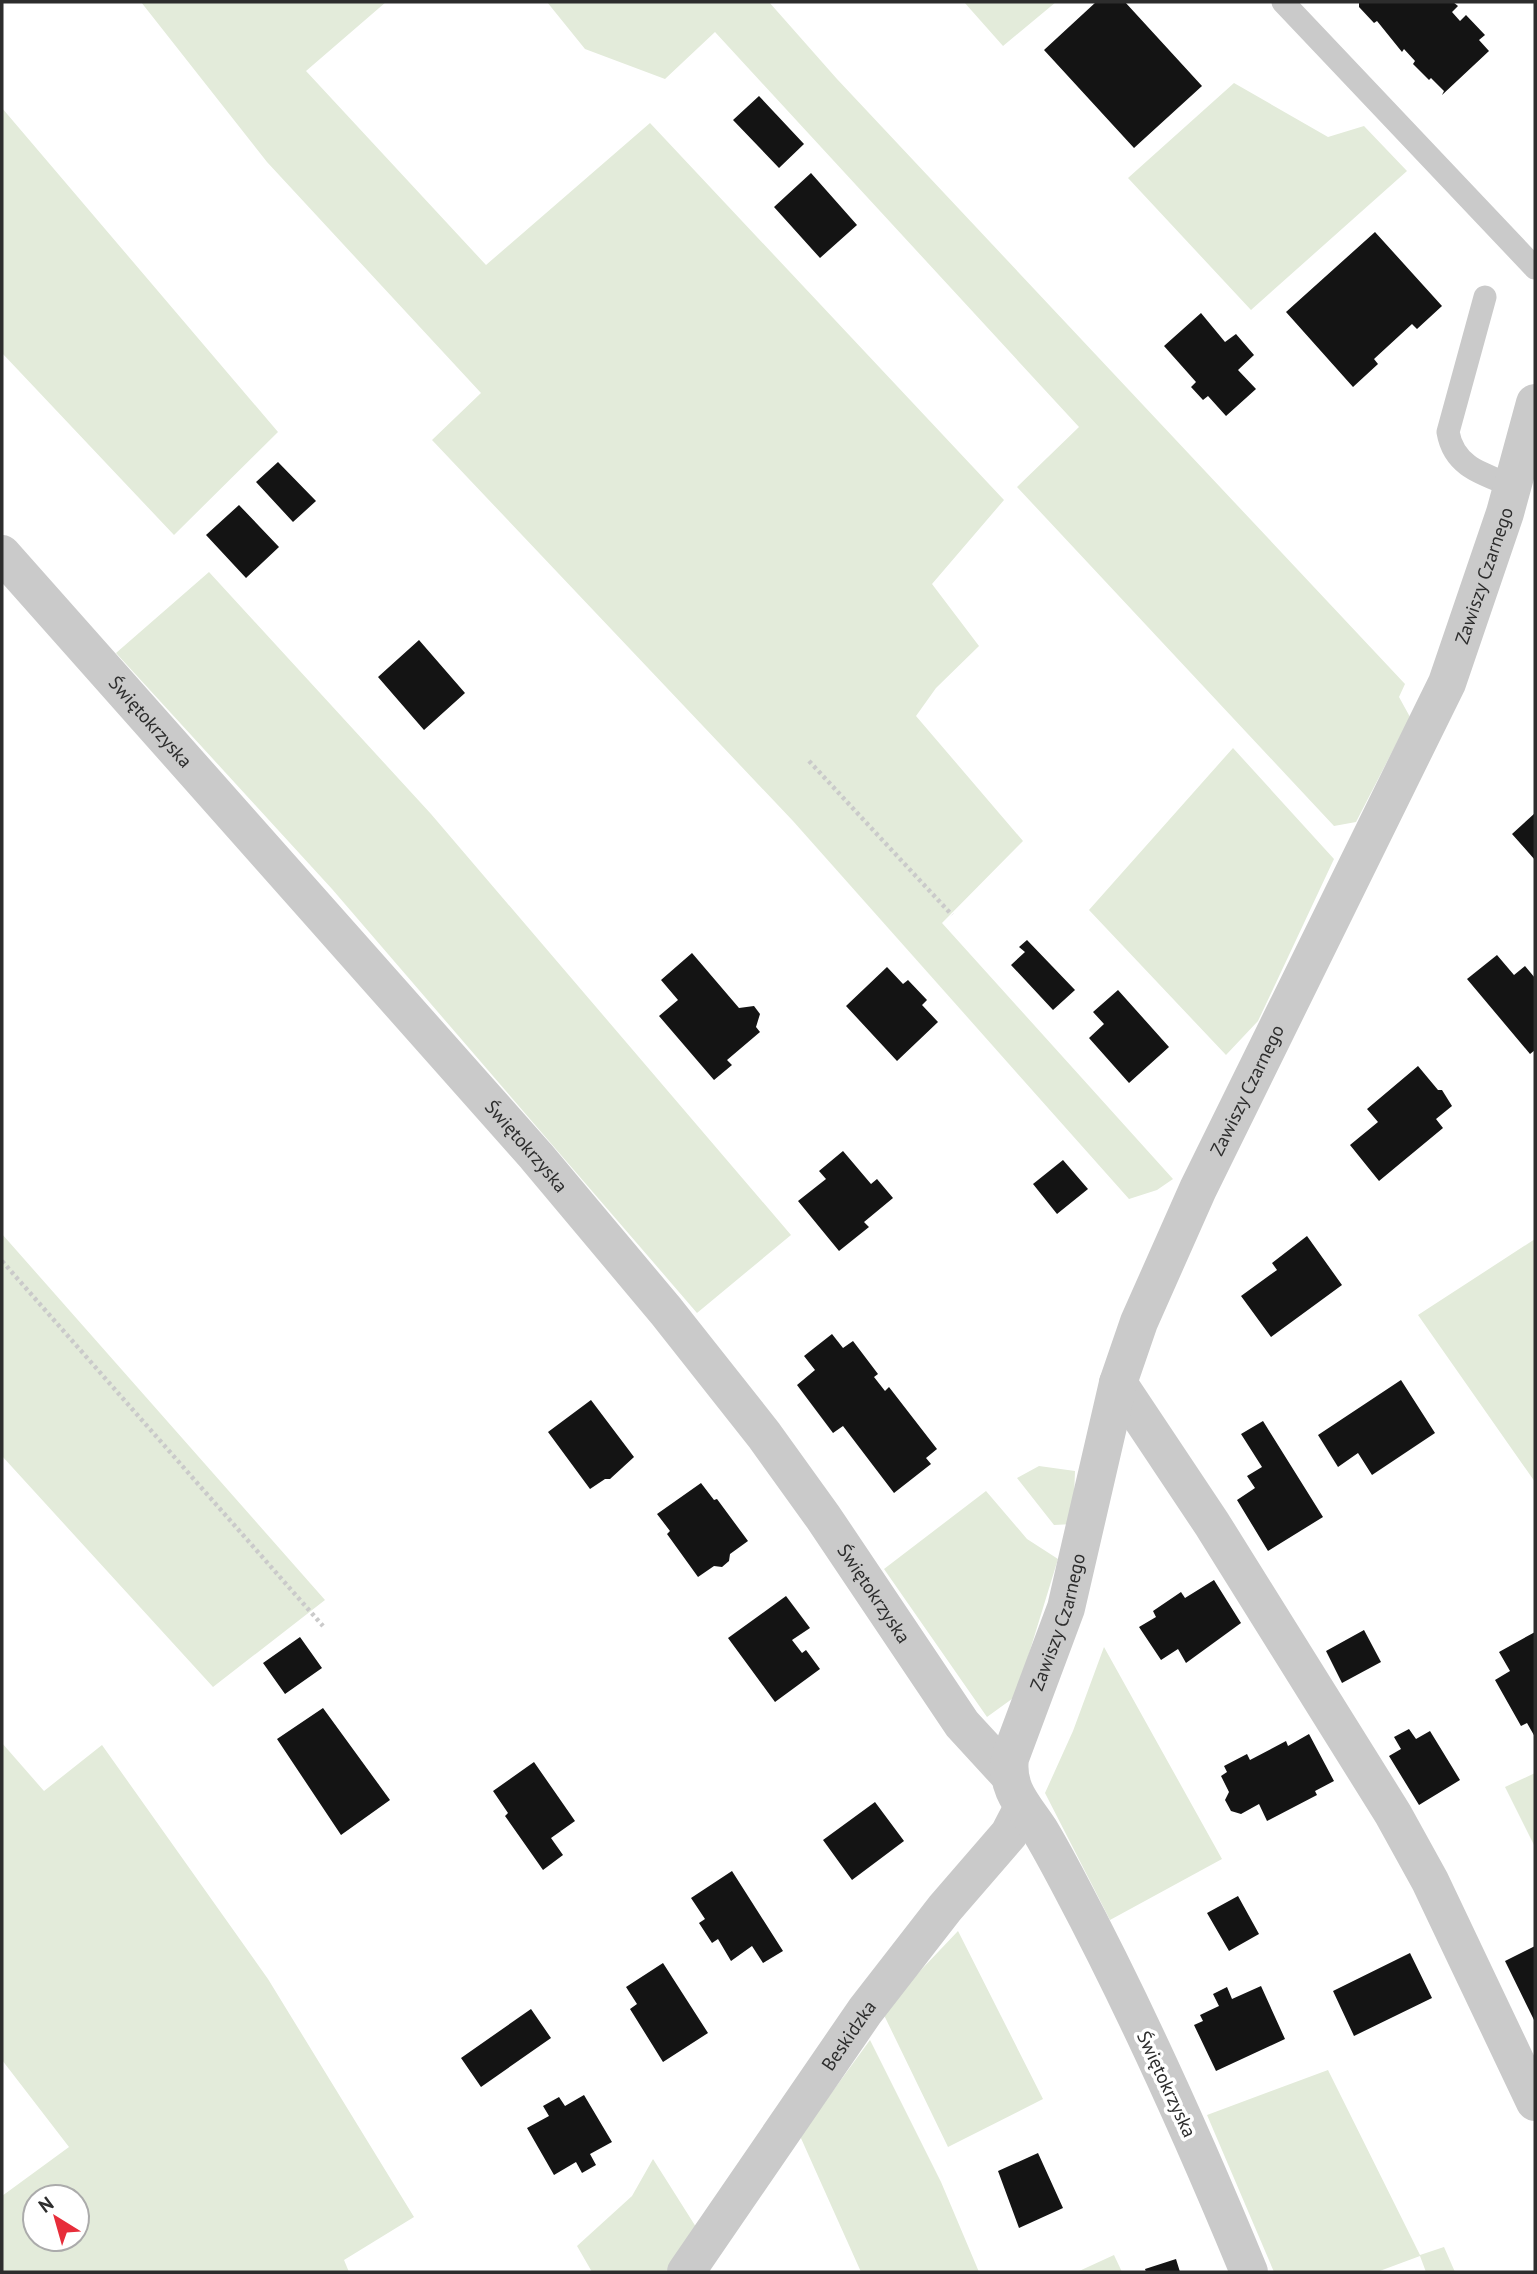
<svg xmlns="http://www.w3.org/2000/svg" width="1537" height="2274" viewBox="0 0 1537 2274" font-family="'PT Sans',sans-serif">
	<rect width="100%" height="100%" fill="#fff"/>
	<!-- green -->
	<path fill="#e3ebda" fill-rule="evenodd" d="M141,2h245l-80,69 180,194 164,-142 354,377 -72,84 47,62 -43,42 -20,28 107,125 -81,82 231,256 -16,11 -28,9 -336,-378 -361,-381 49,-47 -214,-231z
		M547,2h222l68,77 568,605 -6,13 11,20 -54,105 -22,4 -317,-339 62,-60 -364,-395 -50,47 -80,-30z
		M964,2h92l-53,44z
		M1234,83l94,54 36,-11 43,45 -156,139 -123,-132z
		M2,108l276,324 -104,103 -172,-182z
		M209,572l222,242 360,421 -94,78 -365,-424 -216,-236z
		M1233,748l101,111 -76,162 -32,34 -137,-145z
		M2,1234l323,366 -112,87 -211,-231z
		M1535,1239v243l-117,-167z
		M1039,1466l36,5 -2,53 -19,1 -37,-47z
		M986,1491l41,48 31,20 -42,137 -29,21 -103,-148z
		M1104,1647l118,212 -112,61 -65,-127 28,-62z
		M2,1743l42,48 58,-46 166,234 146,238 -70,43 5,12h-347v-76l67,-49 -67,-87zM35,2197h42v42h-42z
		M1535,1773v74l-30,-60z
		M958,1931l85,168 -95,48 -66,-136z
		M870,2040l71,142 38,90h-118l-61,-136z
		M1328,2070l92,185 24,-8 11,25h-29l-6,-16 -43,16h-103l-67,-157z
		M653,2159l43,68 -30,45h-74l-15,-26 55,-50z
		M1114,2255l8,17h-45z"/>
	<!-- building -->
	<path fill="#141414" d="M1096,2h29l77,84 -68,62 -90,-98z
		M1359,2h94l5,4 -6,6 8,9 6,-6 19,20 -6,5 10,11 -47,44 2,-4 -13,-13 -2,2 -16,-16 2,-3 -11,-12 -2,3 -25,-31 -3,2 -15,-16z
		M759,96l45,48 -25,24 -46,-48z
		M811,173l46,52 -37,33 -46,-51z
		M1375,232l67,74 -25,23 -5,-5 -38,35 4,5 -25,23 -67,-75z
		M1201,313l24,29 11,-8 18,21 -16,15 18,19 -30,27 -18,-20 -5,4 -12,-13 5,-5 -32,-36z
		M278,462l38,39 -23,21 -37,-40z
		M239,505l40,42 -33,31 -40,-43z
		M419,640l46,53 -41,37 -46,-53z
		M1535,813v47l-23,-26z
		M1027,940l48,50 -22,20 -42,-45 14,-13 -6,-5z
		M692,953l47,55 15,-2 6,8 -4,13 4,5 -33,28 5,5 -18,15 -55,-64 19,-16 -17,-20z
		M1497,955l17,20 11,-9 10,12v72l-5,4 -63,-75z
		M887,967l16,17 5,-4 19,20 -5,5 16,17 -41,39 -51,-55z
		M1118,990l51,57 -40,36 -40,-45 15,-14 -11,-12z
		M1418,1066l20,24h4l10,16 -16,13 7,9 -64,53 -29,-36 28,-23 -11,-13z
		M843,1151l28,33 6,-5 16,19 -29,24 5,5 -30,24 -41,-50 28,-22 -7,-8z
		M1063,1160l25,29 -31,25 -24,-30z
		M1307,1236l35,49 -71,52 -30,-41 36,-26 -5,-7z
		M832,1334l11,14 10,-7 25,33 -4,3 11,14 4,-4 48,62 -11,9 5,6 -37,29 -51,-67 -10,7 -36,-48 18,-15 -11,-14z
		M1401,1380l34,53 -63,42 -14,-22 -20,14 -20,-32z
		M591,1400l43,57 -24,22h-5l-15,10 -42,-57z
		M1263,1421l60,96 -55,34 -31,-51 18,-12 -8,-12 15,-9 -21,-33z
		M701,1483l13,17 3,-1 31,42 -18,13 -1,7 -7,6 -8,-1 -16,11 -31,-43 3,-3 -13,-17z
		M1214,1580l27,43 -55,40 -8,-14 -17,11 -22,-33 17,-10 -3,-6 28,-19 4,6z
		M786,1596l24,32 -18,12 10,13 4,-3 14,19 -45,33 -47,-64z
		M1364,1630l17,32 -39,21 -16,-32z
		M1535,1632v105l-8,-14 -6,3 -26,-46 15,-9 -11,-19z
		M300,1637l22,31 -37,26 -22,-31z
		M323,1708l67,92 -49,35 -64,-96z
		M1409,1729l7,10 14,-8 30,49 -41,25 -30,-49 12,-7 -7,-12z
		M1309,1734l25,47 -19,10 2,4 -50,26 -8,-17 -18,10 -10,-3 -6,-11 4,-8 -8,-16 6,-4 -3,-6 23,-12 3,6 36,-19 2,5z
		M534,1762l41,59 -24,17 12,17 -20,15 -38,-54 3,-3 -15,-22z
		M875,1802l29,39 -52,39 -29,-40z
		M732,1871l51,80 -20,12 -11,-17 -21,15 -13,-22 -6,4 -13,-20 6,-4 -14,-21z
		M1238,1896l21,38 -30,17 -22,-38z
		M1535,1946v76l-30,-61z
		M1410,1953l22,45 -78,38 -21,-45z
		M663,1963l45,70 -45,29 -33,-53 7,-5 -11,-17z
		M1261,1986l24,53 -69,32 -22,-46 9,-4 -3,-6 19,-9 -6,-12 14,-7 5,12z
		M531,2009l20,29 -70,49 -20,-29z
		M584,2095l28,47 -22,12 6,11 -14,8 -6,-11 -22,13 -27,-47 22,-12 -6,-10 16,-9 6,9z
		M1038,2153l25,55 -44,20 -21,-57z
		M1176,2259l4,13h-34l-1,-3z"/>
	<g fill="none" stroke-linecap="round" stroke-linejoin="round">
		<!-- path -->
		<path stroke="#cacaca" stroke-width="4.5" stroke-dasharray="3.5 3.5" stroke-linecap="butt" d="M809,761l143,154
			M2,1261l321,365"/>
		<!-- service -->
		<path stroke="#cacaca" stroke-width="23" d="M1283,2l252,266
			M1485,297l-37,135c6,35 35,42 65,54"/>
		<!-- minor -->
		<g stroke="#cacaca" stroke-width="38">
			<path id="s1" d="M2,554l534,602 130,155 98,124 59,82 139,207 46,50"/>
			<path d="M1118,1383l94,141 181,290 37,67 105,221"/>
			<path id="s2" d="M686,2272l179,-261 80,-103 64,-74 14,-27"/>
			<path id="s3" d="M1249,2272c-54,-131 -112,-261 -179,-387 -10,-19 -20,-38 -31,-56 -16,-24 -33,-40 -29,-71l56,-150 52,-225 21,-61 59,-133 249,-506 58,-170 30,-110"/>
		</g>
	</g>
	<g text-anchor="middle" stroke-width="7" stroke-linejoin="round" paint-order="stroke">
		<!-- street labels -->
		<g font-size="19" fill="#2d2d2d" stroke="#fff">
			<text dy="7" stroke="none"><textPath href="#s3" startOffset="1848">Zawiszy Czarnego</textPath></text>
			<text dy="7" stroke="none"><textPath href="#s1" startOffset="224">Świętokrzyska</textPath></text>
			<text dy="7" stroke="none"><textPath href="#s3" startOffset="1281">Zawiszy Czarnego</textPath></text>
			<text dy="7" stroke="none"><textPath href="#s1" startOffset="791">Świętokrzyska</textPath></text>
			<text dy="7" stroke="none"><textPath href="#s1" startOffset="1358">Świętokrzyska</textPath></text>
			<text dy="7" stroke="none"><textPath href="#s3" startOffset="714">Zawiszy Czarnego</textPath></text>
			<text dy="7" stroke="none"><textPath href="#s2" startOffset="287">Beskidzka</textPath></text>
			<text transform="translate(1167 2084) rotate(65)" y="7">Świętokrzyska</text>
		</g>
	</g>
	<!-- border -->
	<rect width="1537" height="2274" fill="none" stroke="#2d2d2d" stroke-width="7"/>
	<!-- north arrow -->
	<g transform="translate(56 2218) rotate(323)"><circle r="33" fill="#ffffff" stroke="#ababab" stroke-width="2"/>
	<path d="M0-5L12 26L0 18L-12 26Z" fill="#e72d3a"/>
	<text y="-10" font-size="19" font-weight="bold" text-anchor="middle" fill="#2d2d2d">N</text>
	</g>
</svg>
